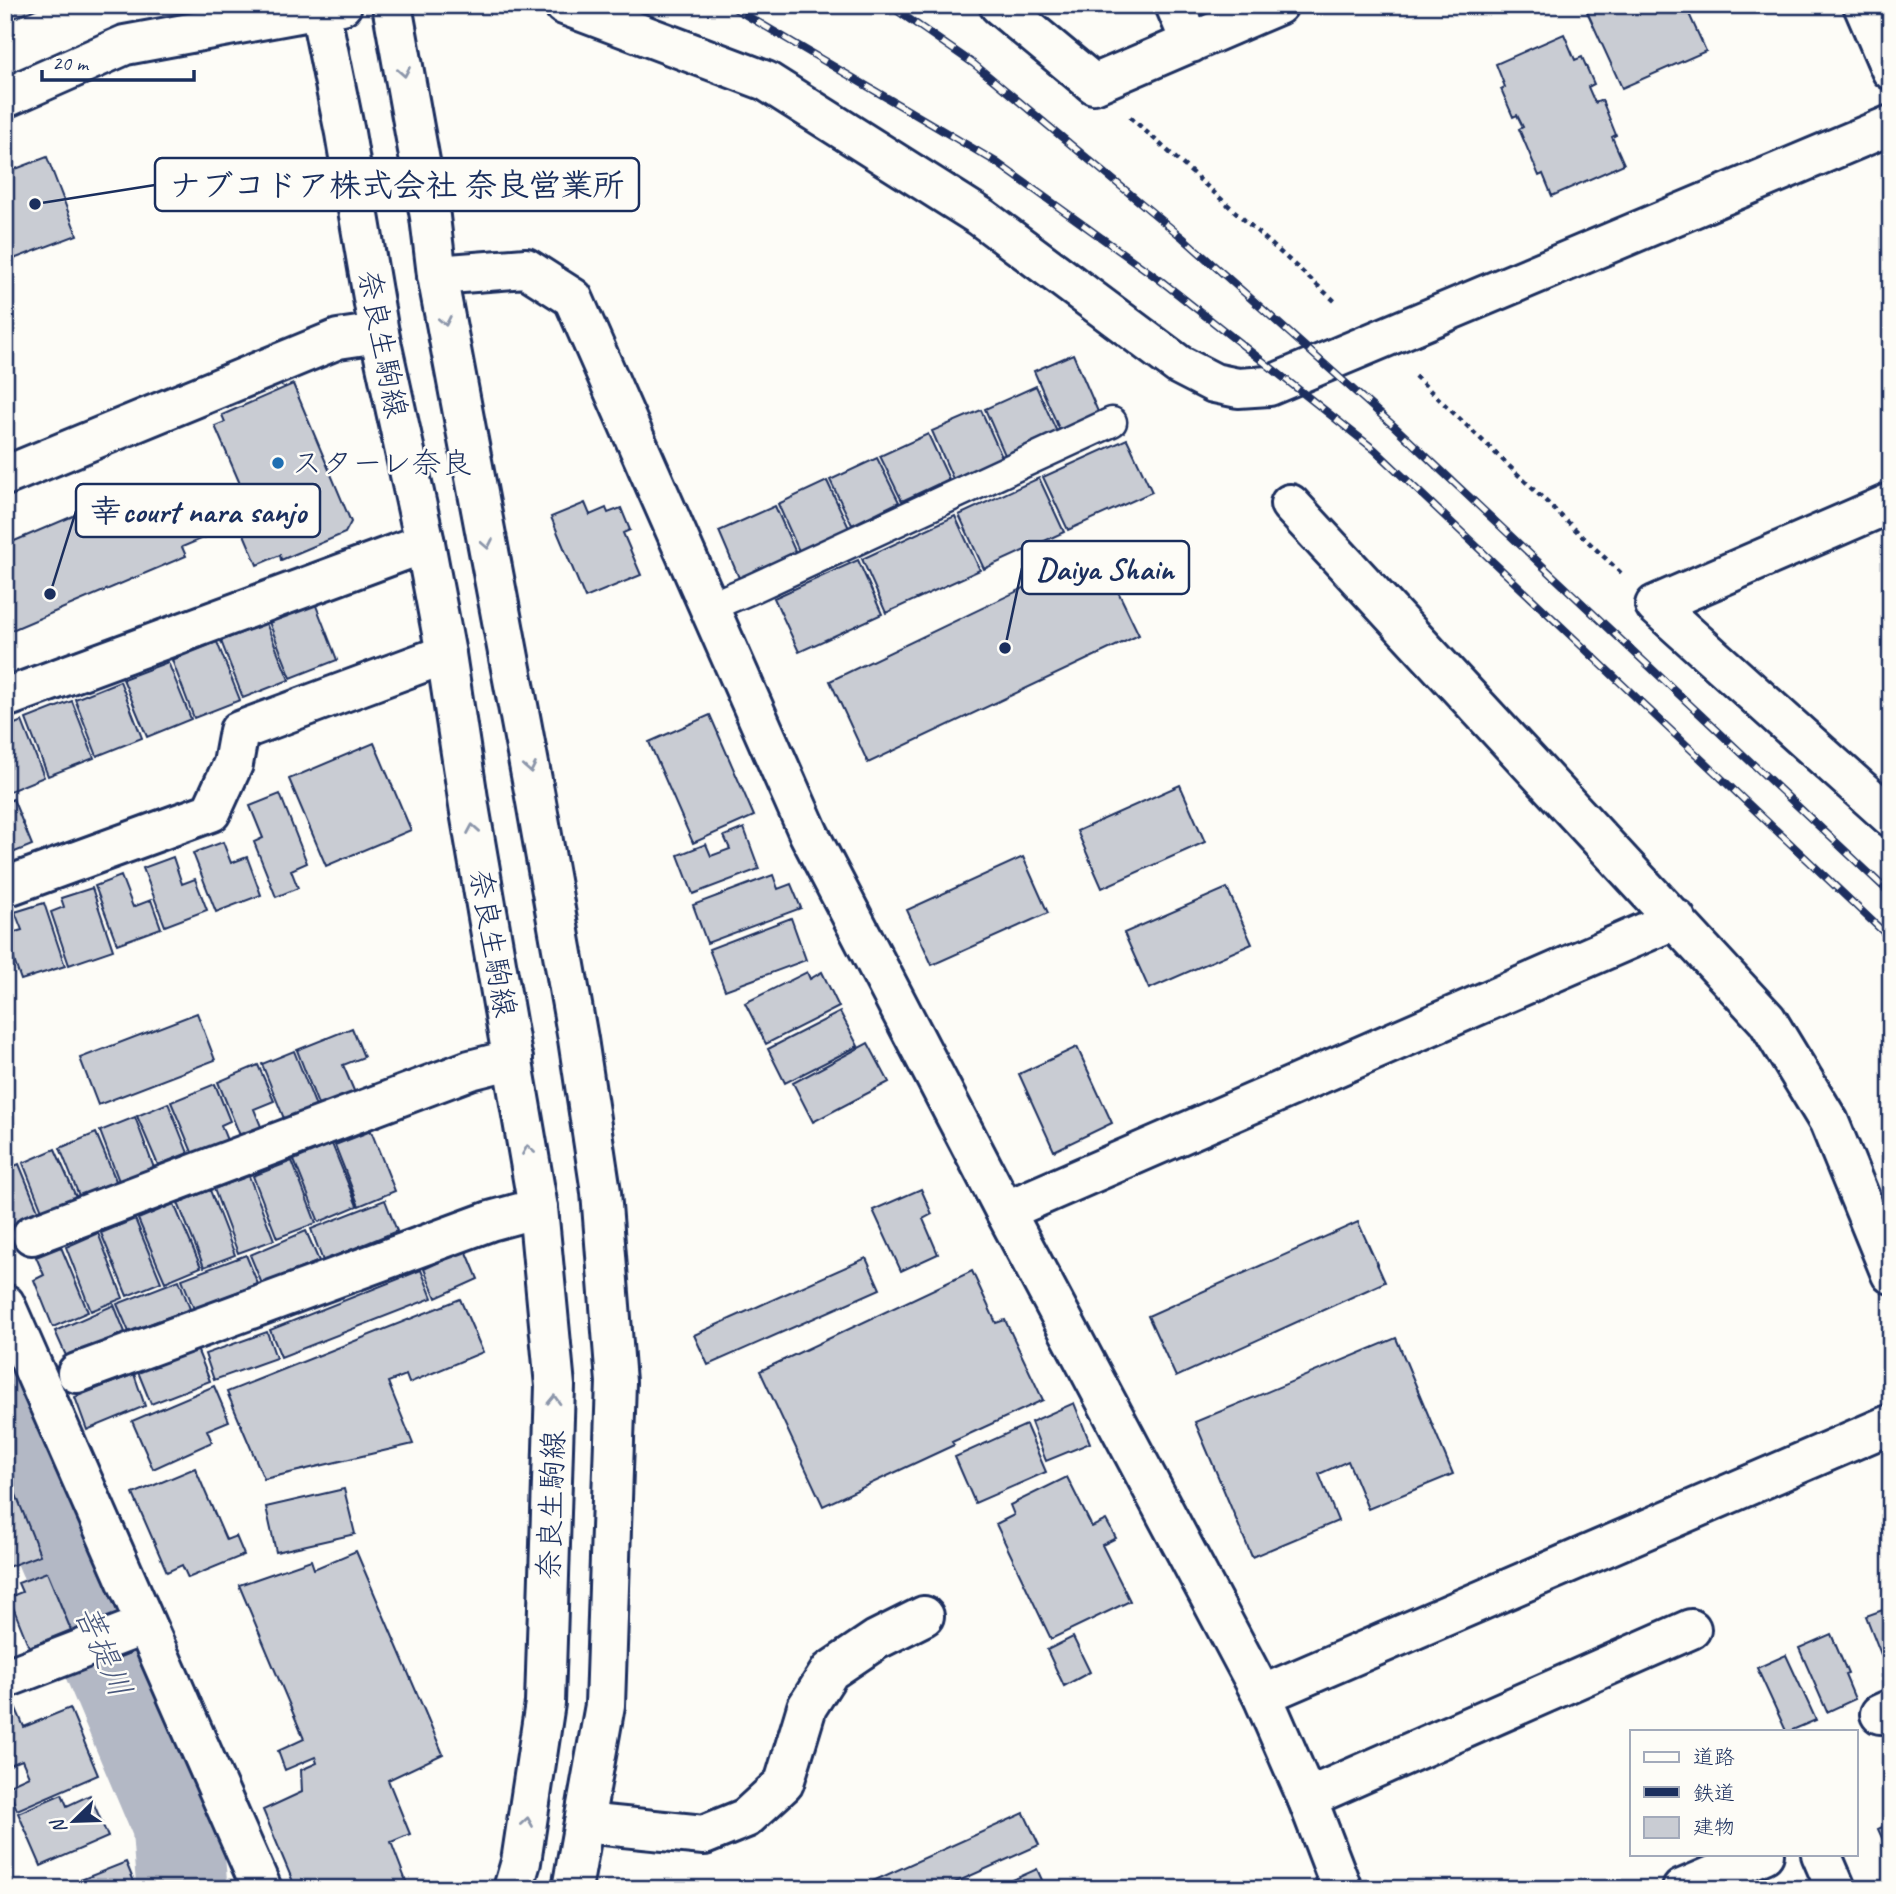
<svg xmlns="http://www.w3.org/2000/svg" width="1896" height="1894" viewBox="0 0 1896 1894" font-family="Caveat,'Klee One',sans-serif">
	<rect width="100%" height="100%" fill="#fdfcf7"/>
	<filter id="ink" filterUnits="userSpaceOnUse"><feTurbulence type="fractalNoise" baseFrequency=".0143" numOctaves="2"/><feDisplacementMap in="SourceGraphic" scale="14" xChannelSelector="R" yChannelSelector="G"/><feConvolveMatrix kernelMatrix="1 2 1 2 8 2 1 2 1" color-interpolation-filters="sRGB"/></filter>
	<g filter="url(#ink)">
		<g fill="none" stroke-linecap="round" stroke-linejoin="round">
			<!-- river -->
			<path stroke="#b3b8c5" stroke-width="91" d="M5,1418l172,406 5,65"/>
		</g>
		<!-- building -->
		<path fill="#c9ccd3" stroke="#1b2f5e" stroke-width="2" d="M5,5h40l-40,17z
			M1584,5h101l21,46 -84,37z
			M1564,34l11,26 7,-3 12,27 -6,3 7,16 7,-3 14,35 -4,2 12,27 -72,32 -9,-22 -4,2 -20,-47 4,-2 -6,-12 -4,2 -12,-28 4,-2 -9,-23z
			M47,157l30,78 -66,25 -6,-15v-72z
			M1073,354l26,60 -39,17 -26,-60z
			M293,384l58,138 -6,11 -64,27 -1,-5 -23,10 -25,-59 15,-6 -32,-74 10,-4 -3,-7z
			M1036,386l21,46 -52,23 -20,-46z
			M981,410l21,47 -49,22 -21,-48z
			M928,434l21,45 -47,22 -22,-45z
			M1127,439l25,53 -84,38 -25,-53z
			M877,458l22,44 -47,23 -22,-45z
			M1039,478l25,54 -80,37 -25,-54z
			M827,481l22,47 -50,23 -21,-47z
			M132,491l13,2 17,8 12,13 7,14 17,-8 8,17 -24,10 4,9 -181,77v-88z
			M585,503l5,12 16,-7 2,5 13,-5 9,22 -7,3 18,42 -56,23 -34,-81z
			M775,506l21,47 -57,25 -20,-47z
			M955,516l25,54 -94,43 -24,-54z
			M1099,552l40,83 -271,128 -38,-82z
			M858,560l24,54 -83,38 -25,-54z
			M315,603l22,57 -46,18 -22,-56z
			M266,623l23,57 -46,18 -22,-57z
			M217,642l23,58 -46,18 -22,-58z
			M168,662l23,57 -44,18 -24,-58z
			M120,681l22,57 -45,18 -22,-57z
			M72,701l22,57 -46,18 -22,-57z
			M710,715l44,101 -61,27 -44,-101z
			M22,721l22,56 -39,16v-65z
			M374,743l37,87 -85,36 -37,-87z
			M1180,785l25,57 -103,46 -25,-57z
			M280,794l27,69 -16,7 7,18 -22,9 -22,-55 9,-4 -13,-32z
			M13,799l19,46 -27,11v-53z
			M744,828l15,41 -66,25 -15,-39 28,-11 5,12 19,-7 -6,-13z
			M223,842l8,21 16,-6 14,38 -45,17 -23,-59z
			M173,857l9,27 13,-5 12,31 -42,16 -22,-58z
			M1023,857l25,56 -116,52 -25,-55z
			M773,875l5,14 13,-5 10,24 -94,35 -14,-38z
			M121,876l12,31 18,-7 10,28 -44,16 -22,-58z
			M92,888l21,62 -44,15 -18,-53 13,-5 -3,-9z
			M1227,888l25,56 -103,45 -25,-56z
			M44,903l21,63 -44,14 -16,-45 17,-5 -7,-18z
			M791,918l15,42 -81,30 -16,-41z
			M807,972l3,7 12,-7 17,35 -73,37 -21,-41z
			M840,1012l18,34 -73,37 -17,-34z
			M197,1013l18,47 -117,45 -18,-47z
			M352,1028l12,29 -21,8 12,28 -36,14 -22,-57z
			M868,1043l21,39 -76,40 -20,-39z
			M1077,1047l35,76 -58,28 -35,-77z
			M294,1051l23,58 -32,12 -23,-57z
			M258,1065l16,36 -20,8 8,20 -21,9 -23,-56z
			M215,1084l15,37 -9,4 7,18 -34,14 -23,-55z
			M168,1103l20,50 -30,12 -21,-49z
			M135,1117l19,51 -35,13 -19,-50z
			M371,1131l24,60 -36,15 -24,-61z
			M96,1133l21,50 -37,15 -20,-50z
			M332,1144l25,62 -38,16 -25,-62z
			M55,1149l22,50 -34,14 -20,-50z
			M292,1161l24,62 -39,15 -24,-62z
			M19,1164l21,51 -31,13 -4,-9v-49z
			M249,1176l25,64 -36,13 -24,-64z
			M921,1189l11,25 -9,5 15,35 -37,17 -28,-61z
			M210,1190l25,65 -31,12 -26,-64z
			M385,1200l12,31 -74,30 -12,-32z
			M174,1204l27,63 -36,15 -27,-63z
			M135,1219l26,63 -34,14 -26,-63z
			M1358,1222l27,60 -209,95 -28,-61z
			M306,1231l13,30 -57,23 -12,-29z
			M98,1233l25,65 -32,13 -25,-64z
			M61,1247l27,65 -35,15 -19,-47 10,-5 -8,-18z
			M466,1250l12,29 -42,19 -12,-29z
			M246,1255l12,29 -64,25 -12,-30z
			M866,1258l14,31 -172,76 -14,-30z
			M421,1270l11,28 -151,59 -11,-27z
			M972,1271l24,52 9,-3 38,80 -91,42 2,3 -131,61 -63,-135z
			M179,1280l11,29 -61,23 -12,-28z
			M460,1299l23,53 -74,31 -3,-8 -18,7 25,62 -149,35 -37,-87z
			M114,1305l11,27 -58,26 -12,-27z
			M267,1332l9,26 -62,22 -9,-26z
			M1396,1338l57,136 -85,35 -20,-48 -29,13 19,47 -86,36 -57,-135z
			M197,1349l13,32 -59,23 -13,-32z
			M134,1374l11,32 -58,24 -12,-33z
			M214,1386l15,35 -22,9 5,12 -59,27 -21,-48z
			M1074,1403l16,40 -44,18 -15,-39z
			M1026,1425l20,47 -71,31 -20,-46z
			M195,1468l31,72 10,-4 8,19 -56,23 -6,-13 -15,7 -34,-78z
			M1067,1477l25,50 14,-7 10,18 -14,7 28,56 -79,38 -55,-115 18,-9 -4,-10z
			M13,1487l27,68 -35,13v-78z
			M344,1489l11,45 -79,18 -10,-45z
			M356,1551l87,203 -55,26 22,54 -19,8 18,47h-113l-33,-79 39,-18 -1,-22 16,-7 -2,-6 -30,13 -7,-19 26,-12 -65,-154 72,-25 3,9z
			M47,1572l24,58 -42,17 -20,-50 13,-5 -4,-9z
			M1891,1607v73l-25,-64z
			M1831,1634l17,40 -3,1 10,24 -28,13 -28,-64z
			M1073,1637l17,35 -26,14 -17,-36z
			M1786,1655l30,65 -26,11h-4l-29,-63z
			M14,1704l10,23 46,-19 28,67 -81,35 -10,-24 22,-10 -7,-16 -17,7v-59z
			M62,1794l5,12 23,-11 18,42 -67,29 -23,-53z
			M1024,1813l15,32 -98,44h-65l-3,-8z
			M1891,1823v33h-1l-12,-27z
			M126,1862l11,27h-79z
			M1037,1869l9,20h-53z"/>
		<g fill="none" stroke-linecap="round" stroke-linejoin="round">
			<!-- lane casing -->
			<g stroke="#1b2f5e" stroke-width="33">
				<path id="lane" d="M709,607l40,-17 363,-168"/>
			</g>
			<!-- street casing -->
			<g stroke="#1b2f5e" stroke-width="44">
				<path id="street" d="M999,5l95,79 184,-79
					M1175,5l16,38
					M1863,5l28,65
					M1891,503l-236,102 236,212
					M1290,504l477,516 62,102 62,152
					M5,698l420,-155
					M5,887l206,-75 22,-48 6,-33 207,-77
					M1005,1211l671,-292
					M32,1235l438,-165 43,-11
					M5,1304l257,585
					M77,1373l413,-152 48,-13
					M9,1677l136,-52
					M1262,1695l629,-271
					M1880,1714l11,-5
					M1307,1798l384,-169
					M584,1823l120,12 42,-17 38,-35 23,-76 23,-36 46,-31 48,-24
					M1821,1854l15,35
					M1682,1889l82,-35"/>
			</g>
			<!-- secondary casing -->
			<g stroke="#1b2f5e" stroke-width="44">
				<path id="secondary" d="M564,5l202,76 215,136 198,148 35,18 24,5 31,-2 622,-261
					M5,98l120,-53 217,-40
					M437,275l89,-7 47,30 236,536 196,377 257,484 45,103 35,91
					M5,476l333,-137 41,-6"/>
			</g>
			<!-- primary casing -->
			<g stroke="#1b2f5e" stroke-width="44">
				<path id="primary" d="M319,5l26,128 34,200 46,210 21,111 24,158 68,396 17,178 -10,317 -24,159 -8,27
					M392,5l38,212 7,58 98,521 43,243 23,153 15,190 -11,323 -33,184"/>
			</g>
			<!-- path -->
			<path stroke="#1b2f5e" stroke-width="4.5" stroke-dasharray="5 5" stroke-linecap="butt" d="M1130,117l208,187
				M1415,376l209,200"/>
			<!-- lane -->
			<use href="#lane" stroke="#fdfcf7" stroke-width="28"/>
			<!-- street -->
			<use href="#street" stroke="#fdfcf7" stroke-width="38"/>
			<!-- secondary -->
			<use href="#secondary" stroke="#fdfcf7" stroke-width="38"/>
			<!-- primary -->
			<use href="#primary" stroke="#fdfcf7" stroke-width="38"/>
			<!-- rail casing -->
			<g stroke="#1b2f5e" stroke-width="8">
				<path id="rail" d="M729,5l267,157 164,118 215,170 516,489
					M889,5l85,59 209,174 212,189 496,467"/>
			</g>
			<!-- rail -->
			<use href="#rail" stroke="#fdfcf7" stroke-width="5" stroke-dasharray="16" stroke-linecap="butt"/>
		</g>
		<!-- one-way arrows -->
		<defs><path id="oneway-chevron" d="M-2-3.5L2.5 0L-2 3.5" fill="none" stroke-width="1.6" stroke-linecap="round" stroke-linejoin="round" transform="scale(1.75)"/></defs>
		<g stroke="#8c96aa">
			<use href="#oneway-chevron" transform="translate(404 72) rotate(80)"/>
			<use href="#oneway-chevron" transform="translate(445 321) rotate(79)"/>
			<use href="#oneway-chevron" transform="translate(487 544) rotate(79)"/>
			<use href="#oneway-chevron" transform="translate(530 768) rotate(79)"/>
			<use href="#oneway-chevron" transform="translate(473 829) rotate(-100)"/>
			<use href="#oneway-chevron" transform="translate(528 1150) rotate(-99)"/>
			<use href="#oneway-chevron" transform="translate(554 1400) rotate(-88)"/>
			<use href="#oneway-chevron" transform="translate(527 1822) rotate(-81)"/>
		</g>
	</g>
	<!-- markers -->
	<circle fill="#1f6fb2" stroke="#fdfcf7" stroke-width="2.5" cx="278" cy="463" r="7"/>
	<g text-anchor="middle" stroke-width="5" stroke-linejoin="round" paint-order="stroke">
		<!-- street labels -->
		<g font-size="30" fill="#1b2f5e" stroke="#fdfcf7">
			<text transform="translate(383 344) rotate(79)" y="10">奈良生駒線</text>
			<text transform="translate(493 943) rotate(80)" y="10">奈良生駒線</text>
			<text transform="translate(551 1505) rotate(-88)" y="10">奈良生駒線</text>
		</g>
		<!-- poi labels -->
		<g font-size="30" fill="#1b2f5e" stroke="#fdfcf7" text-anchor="start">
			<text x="292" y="473">スターレ奈良</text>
		</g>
		<!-- water labels -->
		<g font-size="32" font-style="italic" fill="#49587d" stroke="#fdfcf7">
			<text transform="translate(104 1651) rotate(67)" y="11">菩提川</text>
		</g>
	</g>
	<!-- callouts -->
	<path fill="none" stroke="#1b2f5e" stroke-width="2.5" d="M35 204L155 185M50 594L76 511M1005 648L1022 568"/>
	<g fill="#1b2f5e" stroke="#fdfcf7" stroke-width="2.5">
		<circle cx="35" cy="204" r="7"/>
		<circle cx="50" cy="594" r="7"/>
		<circle cx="1005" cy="648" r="7"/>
	</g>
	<g fill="#fdfcf7" stroke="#1b2f5e" stroke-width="2.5">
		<rect x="155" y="158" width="484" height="53" rx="7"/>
		<rect x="76" y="484" width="244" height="53" rx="7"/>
		<rect x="1022" y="541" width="167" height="53" rx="7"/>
	</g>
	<g font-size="32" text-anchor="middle" font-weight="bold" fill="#1b2f5e">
		<text x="397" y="196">ナブコドア株式会社 奈良営業所</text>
		<text x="198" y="522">幸court nara sanjo</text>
		<text x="1105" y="579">Daiya Shain</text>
	</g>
	<!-- margin -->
	<rect width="1896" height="1894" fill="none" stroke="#fdfcf7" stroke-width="28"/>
	<rect x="14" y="14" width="1868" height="1866" fill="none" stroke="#1b2f5e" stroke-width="2.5" filter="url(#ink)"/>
	<!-- legend -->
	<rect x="1630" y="1730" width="228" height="126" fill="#fdfcf7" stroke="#a3aaba" stroke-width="2"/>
	<rect x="1644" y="1752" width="35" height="10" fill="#fdfcf7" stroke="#a3aaba" stroke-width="2"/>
	<text x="1693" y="1764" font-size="21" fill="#1b2f5e">道路</text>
	<rect x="1644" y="1787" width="35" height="10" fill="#1b2f5e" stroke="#a3aaba" stroke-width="2"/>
	<text x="1693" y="1800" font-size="21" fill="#1b2f5e">鉄道</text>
	<rect x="1644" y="1817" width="35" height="21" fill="#c9ccd3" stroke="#a3aaba" stroke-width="2"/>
	<text x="1693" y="1834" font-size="21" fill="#1b2f5e">建物</text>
	<!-- north arrow -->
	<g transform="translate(74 1821) rotate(247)" stroke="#fdfcf7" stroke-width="5" paint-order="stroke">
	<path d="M0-5L12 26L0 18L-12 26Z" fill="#1b2f5e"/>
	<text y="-10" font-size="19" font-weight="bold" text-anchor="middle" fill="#1b2f5e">N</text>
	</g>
	<!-- scale -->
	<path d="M42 70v10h152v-10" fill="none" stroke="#1b2f5e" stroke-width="3.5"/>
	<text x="52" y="70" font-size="21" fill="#1b2f5e" stroke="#fdfcf7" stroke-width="5" paint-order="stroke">20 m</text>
</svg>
